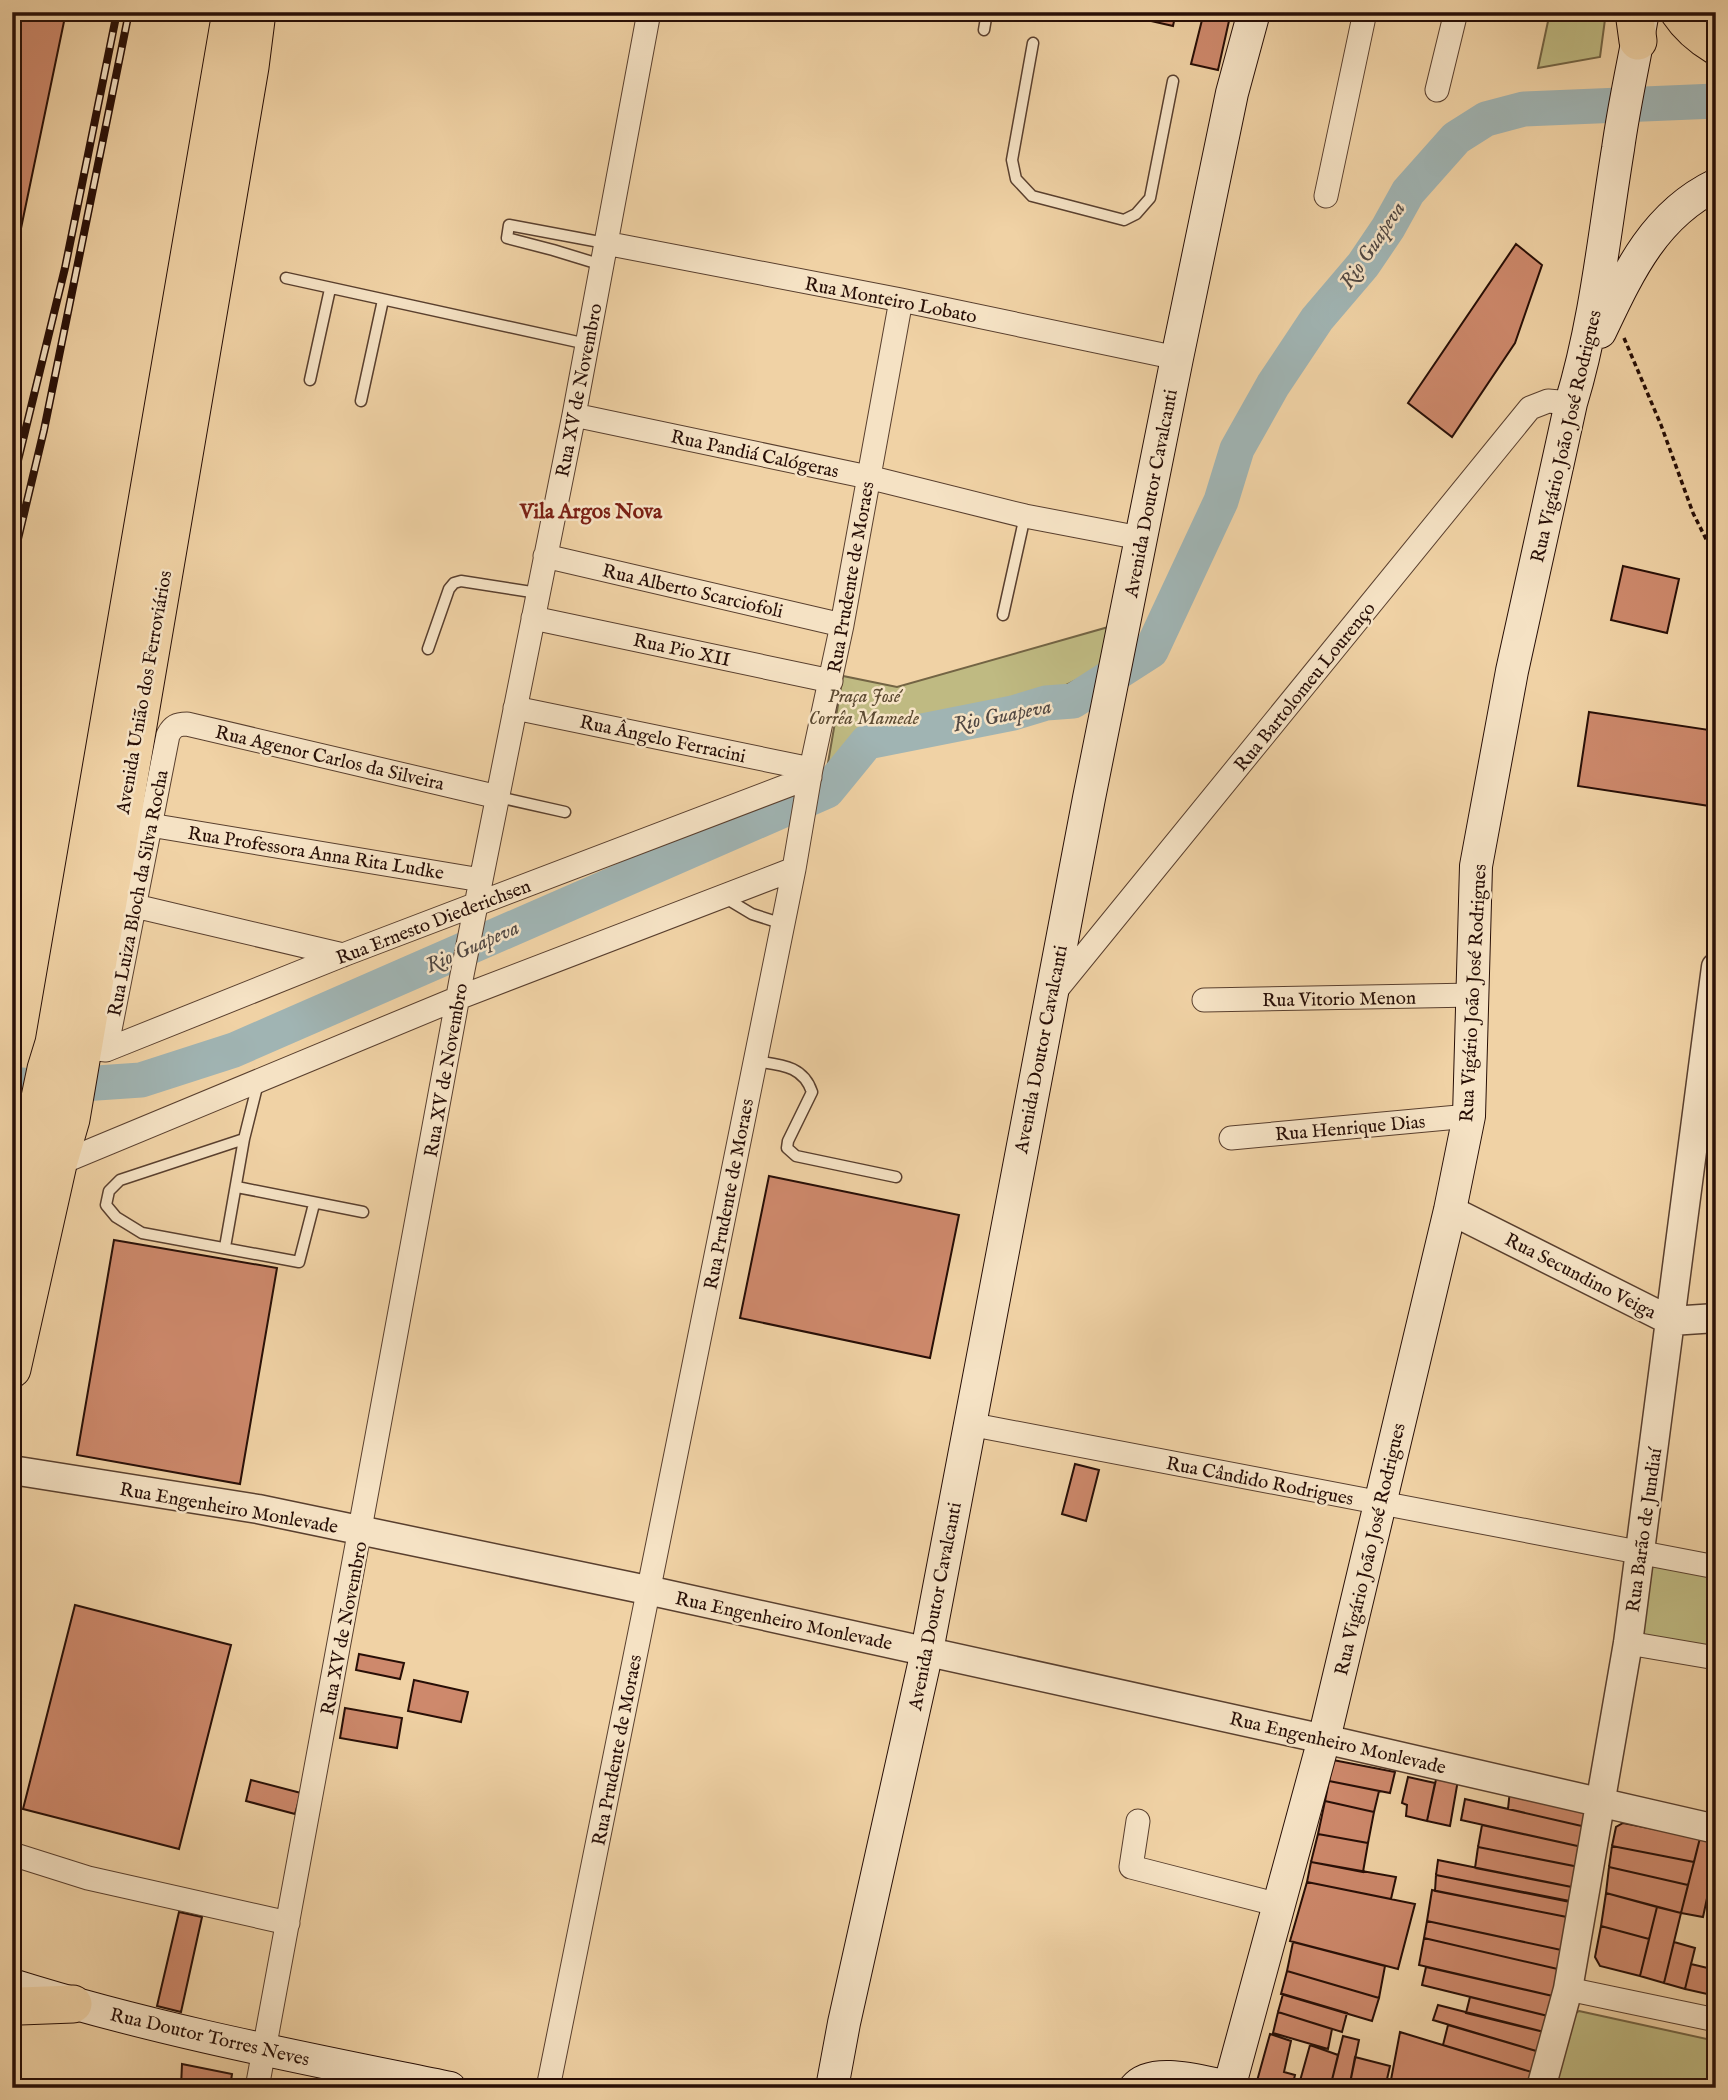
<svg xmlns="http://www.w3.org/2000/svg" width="1728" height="2100" viewBox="0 0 1728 2100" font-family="'IM FELL English',serif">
	<rect width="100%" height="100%" fill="#f0d2a5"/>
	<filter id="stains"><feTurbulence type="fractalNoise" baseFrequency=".00286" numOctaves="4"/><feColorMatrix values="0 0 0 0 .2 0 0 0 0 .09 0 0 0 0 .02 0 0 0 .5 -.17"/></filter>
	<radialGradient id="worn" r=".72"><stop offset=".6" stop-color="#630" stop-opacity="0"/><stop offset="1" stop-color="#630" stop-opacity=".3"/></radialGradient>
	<!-- green -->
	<path fill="#bfba82" stroke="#736444" stroke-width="2" d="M1550,12h56l-6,45 -62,11z
		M1112,626l-5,39 -55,27 -128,25 -41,11 -26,10 -32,42 18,-104 54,11z
		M1656,1561l60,11v79l-74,-14 2,-66z
		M1579,2011l137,30v47h-164l18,-71z"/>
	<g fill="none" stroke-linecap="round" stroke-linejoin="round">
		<!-- river -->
		<path stroke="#a0b4b3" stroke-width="35" d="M12,1084l26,3 103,-7 93,-30 593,-259 40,-49 146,-29 33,-10 27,-2 78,-50 70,-150 16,-52 36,-64 44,-66 46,-54 25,-37 20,-36 48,-54 30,-19 38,-10 192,-8"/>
	</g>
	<!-- building -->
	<path fill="#ce896c" stroke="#270e06" stroke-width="2" d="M12,12h54l-52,250 -2,-1z
		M1112,12h64l-3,14z
		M1204,12h27l-13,58 -27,-6z
		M1516,244l26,21 -27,78 -63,94 -44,-34z
		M1623,566l56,13 -12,54 -56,-13z
		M1589,712l127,19v76l-138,-21z
		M769,1176l190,39 -29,143 -190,-40z
		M114,1240l163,28 -37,216 -163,-29z
		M1075,1464l24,6 -13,51 -24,-7z
		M75,1605l156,40 -52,204 -156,-40z
		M359,1654l45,9 -4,16 -44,-9z
		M414,1680l54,12 -7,30 -53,-11z
		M345,1708l57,10 -5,30 -57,-10z
		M1333,1760l62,12 -5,21 -61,-12z
		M1437,1775l21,5 -8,46 -23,-5z
		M1408,1777l27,6 -8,38 -21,-5 1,-11 -5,-2z
		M251,1780l50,13 -6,21 -49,-13z
		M1329,1781l50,10 -5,21 -49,-11z
		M1510,1790l79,18 -3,19 -78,-18z
		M1465,1799l121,28 -4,20 -121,-27z
		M1325,1801l49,11 -6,31 -50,-9z
		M1623,1823l77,15 -6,24 -82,-16 4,-19z
		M1482,1825l100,22 -3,20 -101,-20z
		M1318,1834l50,9 -5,29 -52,-10z
		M1700,1838l16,4v14l-13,61 -22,-4z
		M1612,1846l82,16 -6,23 -79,-18z
		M1478,1847l101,20 -2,21 -102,-20z
		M1716,1856v52l-10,-3z
		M1438,1860l139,28 -2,14 -139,-27z
		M1311,1862l85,15 -5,22 -84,-17z
		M1609,1867l79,18 -7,28 -75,-20z
		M1436,1875l134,27 -3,15 -132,-26z
		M1307,1882l108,22 -17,65 -108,-28z
		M1432,1890l140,28 -6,33 -139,-30z
		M1606,1893l51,14 -8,32 -48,-13z
		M1657,1907l24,6 -17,70 -24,-7z
		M179,1912l23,5 -21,95 -24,-6z
		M1427,1921l139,30 -4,19 -138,-32z
		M1601,1926l48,13 -9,37 -40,-10 -5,-9z
		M1424,1938l138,32 -5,27 -138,-32z
		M1293,1942l92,24 -6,32 -92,-27z
		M1674,1942l21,6 -10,41 -21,-6z
		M1691,1964l25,6v26l-31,-7z
		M1426,1967l131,30 -5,20 -130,-32z
		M1287,1971l92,27 -7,23 -91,-27z
		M1283,1994l64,19 -5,19 -64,-20z
		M1470,1997l82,20 -4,16 -82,-20z
		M1438,2005l110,28 -5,20 -110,-33z
		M1278,2012l54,17 -4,20 -55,-16z
		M1448,2025l95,28 -5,21 -95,-29z
		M1400,2032l138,42 -4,14h-133l-11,-3z
		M1270,2034l21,7 -7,31 11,3 -3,13h-33l-2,-7z
		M1343,2036l16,4 -10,48h-19z
		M1310,2045l28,10 -8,33h-32z
		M1355,2057l35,9 -5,22h-36z
		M182,2064l50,10 -2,14 -49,-1z"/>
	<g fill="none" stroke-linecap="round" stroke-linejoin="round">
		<!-- service casing -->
		<g stroke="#593f2e" stroke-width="13">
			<path id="service" d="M984,30l3,-18
				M1033,43l-21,117 4,19 16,17 92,24 12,-6 14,-16 23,-117
				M602,265l-49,-15 -46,-12 2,-13 96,18
				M286,278l301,66
				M310,380l20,-91
				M361,401l22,-101
				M1003,615l22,-99
				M428,649l21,-60 5,-6 7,-2 77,12
				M498,797l67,15
				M722,896l30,18 31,10
				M755,1061c25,4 48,4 57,31l-24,49 -1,7 9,8 100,21
				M244,1139l-124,41 -11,11 -3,14 10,12 26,16 157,29 15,-58
				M237,1187l126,25
				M225,1247l19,-108 14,-56"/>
		</g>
		<!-- minor casing -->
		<g stroke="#593f2e" stroke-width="25">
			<path id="minor" d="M1437,90l19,-78
				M1326,196l39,-184
				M605,243l296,57 276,58
				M574,415l294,62 157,39 115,22
				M545,556l297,69
				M533,618l298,63
				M515,708l296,61
				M150,825l331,55
				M135,906l208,49
				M1053,994l477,-586 18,-7 23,2
				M1204,1000l270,-5
				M70,1046l36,4 237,-95 467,-178
				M106,1050l62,-315c5,-9 9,-11 19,-11l311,73
				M1231,1138l238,-22
				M58,1164l400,-166 336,-129
				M969,1424l747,143
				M1628,1643l88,15
				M1138,1821l-7,46 148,38
				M12,1854l76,24 200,45
				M1568,1989l148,31
				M257,2088l204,-1108 113,-565 75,-403
				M548,2088l246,-1219 17,-100 31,-144 59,-325"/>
		</g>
		<!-- tertiary casing -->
		<g stroke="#593f2e" stroke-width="31">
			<path id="tertiary" d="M1450,1210l221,111 45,-3
				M12,1470l246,39 389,81 677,149 392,90
				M1541,2088l27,-99 60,-346 88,-676"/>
		</g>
		<!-- secondary casing -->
		<g stroke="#270e06" stroke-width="34">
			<path id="secondary" d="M1600,332c28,-59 54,-117 116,-147
				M12,1985c143,45 291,73 438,103
				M832,2088l12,-65 83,-372 162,-853 88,-440 55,-265 22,-81
				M1135,2088c18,-22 70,-5 94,-1
				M1229,2088l95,-349 126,-529 19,-94 7,-250 36,-195 59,-268c25,-82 33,-168 47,-254 6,-44 16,-88 24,-132"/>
		</g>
		<!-- primary casing -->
		<g stroke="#270e06" stroke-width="39">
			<path id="primary" d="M1634,12l4,29
				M1679,12c10,15 22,25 37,34
				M12,1231l34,-162 8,-26 177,-1031
				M12,1369l46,-205 13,-45 179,-1052 7,-55
				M12,2005l8,1 53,-2"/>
		</g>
		<!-- path -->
		<path stroke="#270e06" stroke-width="3.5" stroke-dasharray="5 3.5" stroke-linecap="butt" d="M1624,338l37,87 32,88 23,46"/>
		<!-- service -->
		<use href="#service" stroke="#f5e2c4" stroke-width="10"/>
		<!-- minor -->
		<use href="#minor" stroke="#f5e2c4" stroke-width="23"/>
		<!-- tertiary -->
		<use href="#tertiary" stroke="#f5e2c4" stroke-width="28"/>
		<!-- secondary -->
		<use href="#secondary" stroke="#f5e2c4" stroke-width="32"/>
		<!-- primary -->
		<use href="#primary" stroke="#f0d2a5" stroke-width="37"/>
		<!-- rail casing -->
		<g stroke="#270e06" stroke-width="8">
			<path id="rail" d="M12,485l53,-217 52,-256
				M12,564l32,-134 85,-418"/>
		</g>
		<!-- rail -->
		<use href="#rail" stroke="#f5e2c4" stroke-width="5" stroke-dasharray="16" stroke-linecap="butt"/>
	</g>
	<g text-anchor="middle" stroke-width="5" stroke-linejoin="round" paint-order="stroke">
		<!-- street labels -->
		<g font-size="19" fill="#270e06" stroke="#f5e2c4">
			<text transform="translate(891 299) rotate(11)" y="7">Rua Monteiro Lobato</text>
			<text transform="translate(578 390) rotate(-79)" y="7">Rua XV de Novembro</text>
			<text transform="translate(1565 436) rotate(-77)" y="7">Rua Vigário João José Rodrigues</text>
			<text transform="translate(755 453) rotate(12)" y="7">Rua Pandiá Calógeras</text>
			<text transform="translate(1150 493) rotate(-79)" y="7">Avenida Doutor Cavalcanti</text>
			<text transform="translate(850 577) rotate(-80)" y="7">Rua Prudente de Moraes</text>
			<text transform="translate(693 590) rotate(13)" y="7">Rua Alberto Scarciofoli</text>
			<text transform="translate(682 649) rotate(12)" y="7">Rua Pio XII</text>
			<text transform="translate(1304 686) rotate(-51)" y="7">Rua Bartolomeu Lourenço</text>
			<text transform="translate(143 692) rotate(-80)" y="7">Avenida União dos Ferroviários</text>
			<text transform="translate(663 738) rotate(12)" y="7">Rua Ângelo Ferracini</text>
			<text transform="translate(330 757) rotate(13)" y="7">Rua Agenor Carlos da Silveira</text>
			<text transform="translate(316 852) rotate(9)" y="7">Rua Professora Anna Rita Ludke</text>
			<text transform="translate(137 893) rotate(-79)" y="7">Rua Luiza Bloch da Silva Rocha</text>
			<text transform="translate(433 921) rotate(-21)" y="7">Rua Ernesto Diederichsen</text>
			<text transform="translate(1472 993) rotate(-87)" y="7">Rua Vigário João José Rodrigues</text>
			<text transform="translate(1339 998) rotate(-1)" y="7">Rua Vitorio Menon</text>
			<text transform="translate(1040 1049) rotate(-79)" y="7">Avenida Doutor Cavalcanti</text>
			<text transform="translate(445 1070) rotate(-80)" y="7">Rua XV de Novembro</text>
			<text transform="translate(1350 1127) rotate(-5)" y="7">Rua Henrique Dias</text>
			<text transform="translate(728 1194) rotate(-79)" y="7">Rua Prudente de Moraes</text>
			<text transform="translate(1581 1275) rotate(27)" y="7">Rua Secundino Veiga</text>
			<text transform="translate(1260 1480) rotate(11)" y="7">Rua Cândido Rodrigues</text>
			<text transform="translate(229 1507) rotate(10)" y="7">Rua Engenheiro Monlevade</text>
			<text transform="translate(1643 1530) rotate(-82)" y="7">Rua Barão de Jundiaí</text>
			<text transform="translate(1369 1549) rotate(-77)" y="7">Rua Vigário João José Rodrigues</text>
			<text transform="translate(934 1606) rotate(-79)" y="7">Avenida Doutor Cavalcanti</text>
			<text transform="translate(784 1620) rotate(12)" y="7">Rua Engenheiro Monlevade</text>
			<text transform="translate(343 1628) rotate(-79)" y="7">Rua XV de Novembro</text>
			<text transform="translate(1338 1742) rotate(13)" y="7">Rua Engenheiro Monlevade</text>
			<text transform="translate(616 1750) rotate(-79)" y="7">Rua Prudente de Moraes</text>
			<text transform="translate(210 2036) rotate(13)" y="7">Rua Doutor Torres Neves</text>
		</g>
		<!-- park labels -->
		<g font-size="19" font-style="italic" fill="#5c4a31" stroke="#f5e2c4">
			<text x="864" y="702">Praça José<tspan x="864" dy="22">Corrêa Mamede</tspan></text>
		</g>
		<!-- water labels -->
		<g font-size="21" font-style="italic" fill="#514843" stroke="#f5e2c4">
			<text transform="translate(1372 245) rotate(-56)" y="7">Rio Guapeva</text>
			<text transform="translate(1002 715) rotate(-11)" y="7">Rio Guapeva</text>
			<text transform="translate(472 946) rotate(-24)" y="7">Rio Guapeva</text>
		</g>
		<!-- neighbourhood labels -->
		<g font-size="21" font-weight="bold" fill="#7a1f14" stroke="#f5e2c4">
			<text x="591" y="518">Vila Argos Nova</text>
		</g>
	</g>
	<!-- margin -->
	<rect width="1728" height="2100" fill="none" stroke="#f0d2a5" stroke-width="42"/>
	<rect x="14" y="14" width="1700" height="2072" fill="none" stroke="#270e06" stroke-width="3.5"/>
	<rect x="21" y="21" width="1686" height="2058" fill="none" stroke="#270e06" stroke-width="2"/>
	<rect width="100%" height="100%" filter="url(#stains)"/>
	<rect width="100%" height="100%" fill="url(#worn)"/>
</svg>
